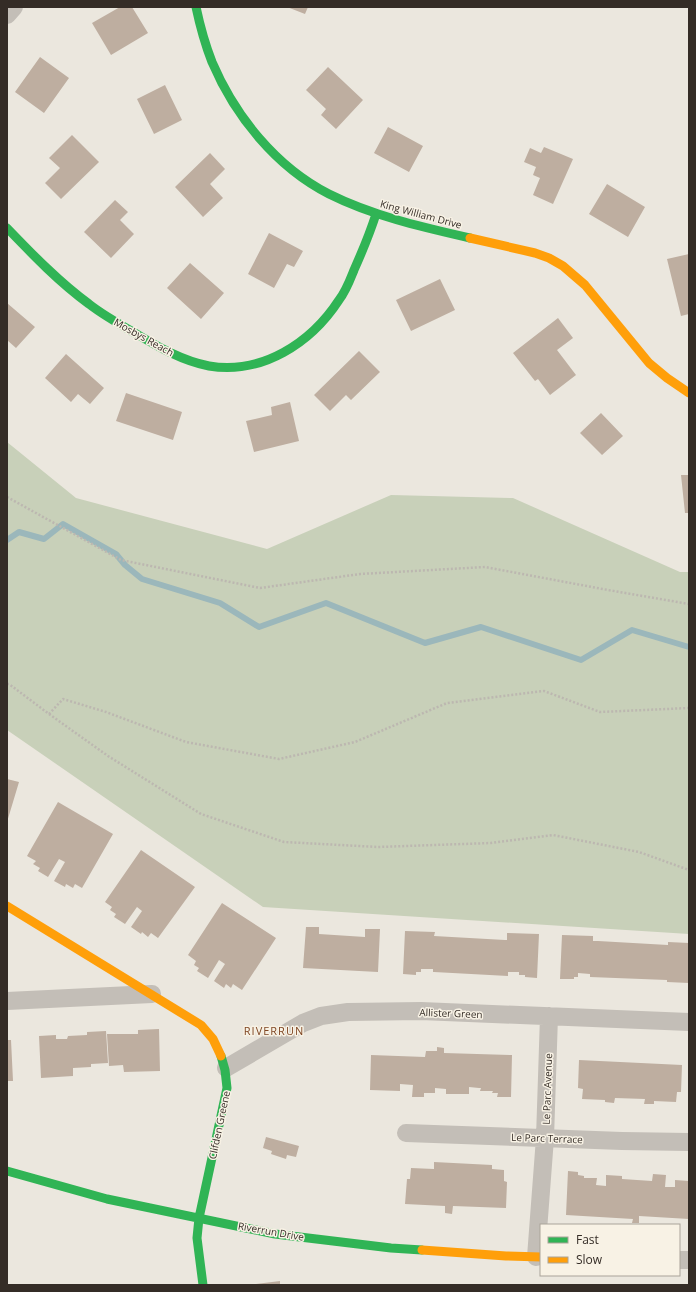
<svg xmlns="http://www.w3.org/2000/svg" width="696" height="1292" viewBox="0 0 696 1292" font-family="'Open Sans',sans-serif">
	<rect width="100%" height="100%" fill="#ebe7de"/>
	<!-- green -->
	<path fill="#c8d0b9" d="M7,442l69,56 191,51 124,-54 122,3 167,74h9v362l-426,-27 -256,-177z"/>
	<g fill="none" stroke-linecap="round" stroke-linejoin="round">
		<!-- stream -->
		<path stroke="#9bb7bb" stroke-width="6" d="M7,540l12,-8 25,7 19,-15 53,30 9,11 17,14 78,24 39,24 67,-24 99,40 56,-16 100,33 51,-30 57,17"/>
	</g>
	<!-- building -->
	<path fill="#beaea0" d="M120,7h12l16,26 -37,22 -19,-32z
		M287,7h21l-3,7z
		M40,57l29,21 -25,35 -29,-21z
		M328,67l35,33 -27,29 -15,-14 5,-6 -20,-19z
		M165,85l17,35 -28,14 -17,-35z
		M388,127l35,19 -14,26 -35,-19z
		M72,135l27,27 -38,37 -16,-16 15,-15 -11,-10z
		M544,147l29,12 -20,45 -20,-9 7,-17 -7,-3 3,-8 -12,-5 6,-14 11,5z
		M210,153l15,16 -15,15 13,14 -20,19 -28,-30z
		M607,184l38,23 -17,30 -39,-23z
		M115,200l13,12 -8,8 14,14 -23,24 -27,-26z
		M269,233l34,18 -9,16 -7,-3 -13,24 -26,-14z
		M689,254v60l-8,2 -14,-57z
		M190,263l34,30 -23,26 -34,-31z
		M440,279l15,31 -44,21 -15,-31z
		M7,303l28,24 -19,21 -9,-8z
		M558,318l15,20 -16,12 19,25 -26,20 -12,-16 -3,2 -22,-28z
		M359,351l21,21 -29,28 -5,-5 -16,16 -16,-16z
		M66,354l38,34 -14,16 -12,-10 -7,8 -26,-24z
		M126,393l56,19 -9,28 -57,-19z
		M290,402l9,39 -45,11 -8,-31 26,-6 -1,-8z
		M601,413l22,23 -21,19 -22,-22z
		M681,475h8v38h-4z
		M7,779l12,3 -12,40z
		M58,802l55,32 -31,54 -7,-4 -2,4 -7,-4 -1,3 -11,-6 11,-19 -6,-3 -11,18 -10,-6 2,-3 -7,-4 3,-3 -9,-5z
		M141,850l54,37 -37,51 -7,-5 -3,4 -6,-5 -1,2 -10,-7 11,-16 -5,-4 -12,17 -11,-7 2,-3 -6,-4 2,-3 -7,-5z
		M222,903l54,35 -34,52 -9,-6 -2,4 -5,-4 -2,4 -10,-7 11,-17 -6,-4 -11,18 -11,-7 2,-3 -5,-3 2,-4 -8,-6z
		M306,927h13v7l46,3v-8h15l-2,43 -75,-4z
		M405,931l30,1 -1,4 71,4h2v-7l32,1 -2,44 -12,-1v-2h-6v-3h-11v4l-74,-4h-1v-3h-12v3h-5v3l-13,-1z
		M562,935l31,1v5h5l70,4v-3l21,1v40l-22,-1v-2l-77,-3v-3l-12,-1v4h-4v2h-14z
		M159,1029l1,42 -36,1 -1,-7 -14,1 -2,-32h31v-4z
		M106,1031l2,32 -17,1v3l-18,1v8l-32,2 -2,-42 17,-1v4h11l1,-3 19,-1v-3z
		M7,1040h4l2,41h-6z
		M437,1047l7,1v5l68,2 -1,42h-14l1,-4h-6l1,-2h-13l1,-3h-2l-10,-1v7h-23v-5l-11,-1v5h-11v4h-12l1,-12 -13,-1v7l-30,-1 1,-35 54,2 1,-6h11z
		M579,1060l103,5 -1,27h-4l-1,10 -22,-1v3h-10l1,-5 -30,-1 -1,5 -9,-1v-2l-23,-1 1,-10 -5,-1z
		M266,1137l33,9 -3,11 -9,-2 -1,4 -15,-5 1,-3 -9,-3z
		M434,1162l58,3v4l12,1v11l3,1 -1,26 -53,-2 -1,8 -7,-1v-7l-40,-2 2,-25h3l1,-11 23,1z
		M568,1171l10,1v3l6,1v2h13l-1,7 10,1v-11l16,1v3l30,2 1,-7 13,1 -1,12h10v-7l14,1v38l-50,-3v7h-7l1,-4 -67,-4z
		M280,1281v4h-24v-1z"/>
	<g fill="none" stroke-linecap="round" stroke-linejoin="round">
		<!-- path -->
		<path stroke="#bcb7b0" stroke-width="2.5" stroke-dasharray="2 2" stroke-linecap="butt" d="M7,497l114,63 139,28 100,-14 125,-7 123,23 81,14
			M7,684h2l40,30 14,-15 43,13 80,30 93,17 76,-17 92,-39 97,-12 56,21 89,-4
			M49,714l59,42 93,58 83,28 94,5 113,-4 62,-8 86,17 50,18"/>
		<!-- street -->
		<path stroke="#c3beb7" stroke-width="18" d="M7,15l7,-8
			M7,1001l145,-7
			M226,1068l77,-45 18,-7 27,-4 73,-1 268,11
			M406,1133l216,8 67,1
			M536,1257l9,-119 4,-122
			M679,1260h10"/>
		<!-- fast -->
		<path stroke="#30b455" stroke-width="9" d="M196,7c4,19 9,37 16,55 23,54 64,105 117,132 44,22 93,33 141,44
			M7,228c26,27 52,54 82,76 14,11 30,20 46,29 23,14 48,28 74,33 53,9 102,-23 130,-66 7,-9 11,-20 15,-30 8,-18 16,-37 22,-56
			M7,1171l100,28 168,35 116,14 31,2
			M203,1285l-6,-47 2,-20 28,-130 -2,-18 -4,-14"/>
		<!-- slow -->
		<path stroke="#ff9f0a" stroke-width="9" d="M470,238l65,15 14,5 14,8 22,19 64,78 18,15 22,15
			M7,906l194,119 12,14 8,17
			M422,1250l84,6 35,1"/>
	</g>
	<g text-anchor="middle" stroke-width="3" stroke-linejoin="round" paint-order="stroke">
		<!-- street labels -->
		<g font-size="10" fill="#342c26" stroke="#f8f2e5">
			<text transform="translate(421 214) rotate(15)" y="4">King William Drive</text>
			<text transform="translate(144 337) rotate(29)" y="4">Mosbys Reach</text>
			<text transform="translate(451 1013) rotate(2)" y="4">Allister Green</text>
			<text transform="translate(547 1089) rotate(-88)" y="4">Le Parc Avenue</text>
			<text transform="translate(219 1125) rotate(-78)" y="4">Clifden Greene</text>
			<text transform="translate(547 1138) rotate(2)" y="4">Le Parc Terrace</text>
			<text transform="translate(271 1231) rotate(10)" y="4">Riverrun Drive</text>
		</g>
		<!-- neighbourhood labels -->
		<g font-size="11" letter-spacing="1" fill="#7f4623" stroke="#f8f2e5">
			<text x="274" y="1035">RIVERRUN</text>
		</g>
	</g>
	<!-- border -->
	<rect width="696" height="1292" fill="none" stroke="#342c26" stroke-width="16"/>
	<!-- legend -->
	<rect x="540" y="1224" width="140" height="52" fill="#f8f2e5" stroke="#aaa399"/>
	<rect x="548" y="1237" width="20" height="6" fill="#30b455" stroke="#aaa399"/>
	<text x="576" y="1244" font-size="12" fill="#342c26">Fast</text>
	<rect x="548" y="1257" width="20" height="6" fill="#ff9f0a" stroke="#aaa399"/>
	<text x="576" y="1264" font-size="12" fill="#342c26">Slow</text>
</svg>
